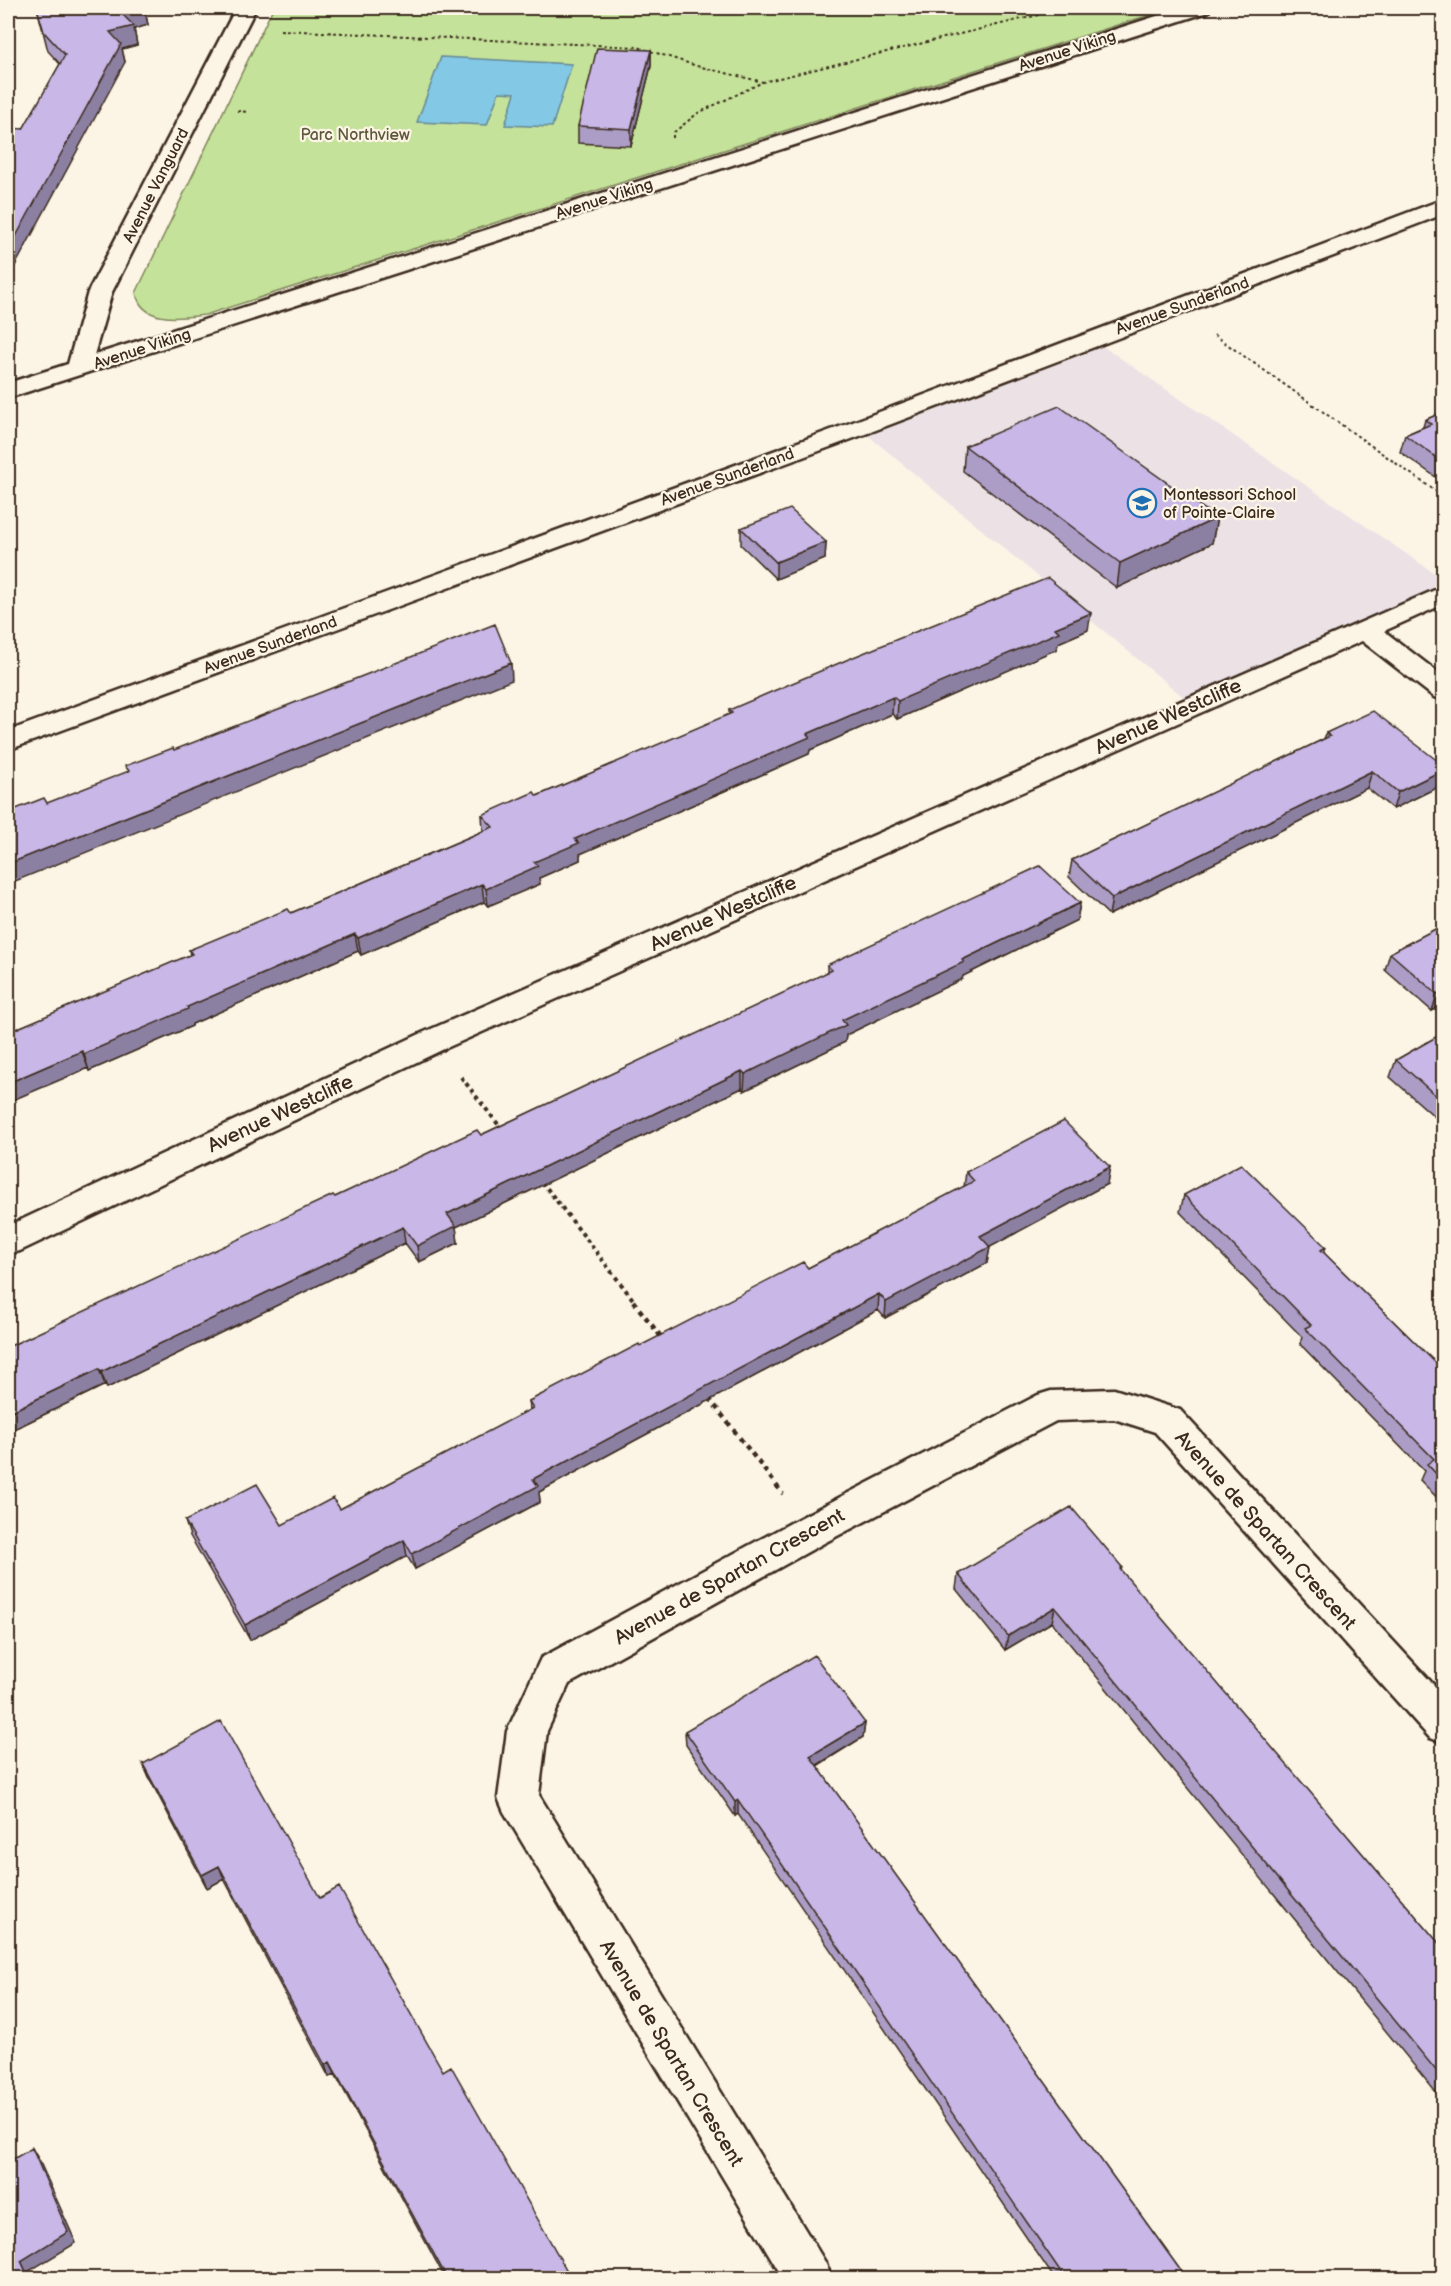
<svg xmlns="http://www.w3.org/2000/svg" width="1451" height="2286" viewBox="0 0 1451 2286" font-family="'Balsamiq Sans',sans-serif">
	<rect width="100%" height="100%" fill="#fcf5e5"/>
	<filter id="ink" filterUnits="userSpaceOnUse"><feTurbulence type="fractalNoise" baseFrequency=".0167" numOctaves="2"/><feDisplacementMap in="SourceGraphic" scale="12" xChannelSelector="R" yChannelSelector="G"/><feConvolveMatrix kernelMatrix="1 2 1 2 8 2 1 2 1" color-interpolation-filters="sRGB"/></filter>
	<g filter="url(#ink)">
		<!-- built -->
		<path fill="#ece2e6" d="M1091,338l352,241v15l-250,111 -334,-277z"/>
		<!-- green -->
		<path fill="#c4e299" stroke="#80865c" stroke-width="1.5" d="M273,8h898l-966,307c-24,3 -63,9 -69,-22z"/>
		<!-- water -->
		<path fill="#83c8e4" stroke="#668995" stroke-width="1.5" d="M441,57l131,7 -20,63 -47,-2 10,-32 -16,-1 -12,33 -70,-3z"/>
		<g fill="none" stroke-linecap="round" stroke-linejoin="round">
			<!-- street casing -->
			<g stroke="#3b2a1e" stroke-width="5">
				<path id="street" d="M236,8h20l-144,284 -18,63 1088,-347h29l-3,4 -1200,386v-15l60,-19 20,-72z
					M1444,199v15l-576,219 -860,317v-19l842,-308z
					M1444,586v18l-60,27 60,46v23l-10,-3 -72,-56 -918,408 -424,202 -12,3v-28l414,-193z
					M1114,1389l66,21 264,286v47l-14,-5 -275,-306 -41,-13 -58,2 -232,122 -255,141 -22,47 -8,64 286,467 7,16h-49l-279,-466 -6,-14 9,-67 34,-73 257,-139 240,-124 13,-4z"/>
			</g>
			<!-- path-far2 -->
			<path stroke="#3b2a1e" stroke-width="2" stroke-dasharray="3 3" stroke-linecap="butt" d="M280,30l358,17 59,19 66,16
				M237,111l11,1
				M673,138v-5l25,-20 65,-31 304,-74
				M1214,335l230,162"/>
			<!-- path-far1 -->
			<path stroke="#3b2a1e" stroke-width="4" stroke-dasharray="4 4" stroke-linecap="butt" d="M461,1077l40,51
				M542,1182l93,120"/>
			<!-- path -->
			<path stroke="#3b2a1e" stroke-width="4.5" stroke-dasharray="5 5" stroke-linecap="butt" d="M633,1301l29,37
				M709,1398l74,96"/>
			<!-- street -->
			<use href="#street" fill="#fcf5e5" fill-rule="evenodd"/>
		</g>
		<!-- wall -->
		<path fill="#ac9dc7" stroke="#3b2a1e" stroke-width="1.5" d="M37,8h120l-12,3 3,14 -14,4 3,16 -15,4 3,13 -102,67 37,-65 -12,-13z
			M651,50v16l-20,80 -53,-3v-17z
			M1443,412v70l-43,-30 5,-17 18,-8 2,-7z
			M965,446l252,72 -5,25 -95,45 -154,-117z
			M741,528l85,14 -1,17 -49,20 -35,-34z
			M1088,630l-30,13 -1,6 -160,70 -5,-5 -82,36 -1,4 -229,100v6l-41,18 1,6 -52,22 -4,-4 -123,53 -3,-4 -166,73v2l-103,45 -1,-3 -77,-37 179,-76 -1,-5 102,-37 192,-82 -1,-16 55,-19 192,-81v-5z
			M1326,733l116,52 -49,24 -26,-21 -258,127 -40,-38 3,-17 252,-121z
			M1080,903l-3,17 -114,56 -1,3 -116,56 -1,7 -101,49 -2,-3 -286,139 2,16 -39,19 -14,-19 -298,145 -2,-3 -97,47v-85l327,-150 146,-62 346,-162v-8z
			M1443,925v80l-11,6 -47,-41 5,-17z
			M1443,1033v91l-53,-47 6,-17z
			M966,1172l141,12 -117,63 -3,16 -102,55 -7,-8 -339,182 1,10 -125,67 -8,-13 -157,84 -60,-104 -5,-15 97,4 58,-16 190,-99 -1,-9 111,-55 168,-78 156,-81z
			M1184,1195l142,52 -2,6 119,117v134l-23,-24 4,-9 -124,-127 2,-7 -122,-125z
			M1122,1567l-1,4 322,377v153l-391,-479 -47,28 -49,-61 2,-15z
			M865,1723l-2,14 -46,29 369,512h-132l-316,-464 -3,2 -49,-71 -1,-14z
			M143,1764l177,134 123,173 128,207h-126l-110,-204 -6,3 -105,-198 -17,9 -58,-110z"/>
		<!-- shaded-wall -->
		<path fill="#8c80a2" stroke="#3b2a1e" stroke-width="1.5" d="M135,8h22l-12,3 3,14 -14,4 3,16 -15,4 3,13 -117,217v-28l102,-219 11,-19z
			M651,50v16l-20,80v-17z
			M1217,518l-5,25 -95,45 3,-25z
			M826,542l-1,17 -49,20v-17z
			M1091,613l-3,17 -30,13 -1,6 -160,70 1,-18 157,-73z
			M511,663l1,17 -504,204v-20z
			M893,697l-1,17 -82,36 -1,4 -229,100v6l-41,18 1,6 -52,22 -2,-17 89,-50 232,-105z
			M1443,770v9l-1,6 -49,24 5,-17z
			M1372,771l-5,17 -258,127 3,-17z
			M482,884l2,18 -123,53 -3,-17z
			M1080,903l-3,17 -114,56 -1,3 -116,56 -1,7 -101,49 1,-17 97,-54 120,-60z
			M355,934l3,17 -166,73v2l-103,45 -5,-17 103,-47z
			M1443,991v14l-11,6 5,-17z
			M82,1051l6,17 -80,34v-19z
			M742,1071v17l-286,139 2,16 -39,19 -2,-16 30,-32z
			M1110,1167l-3,17 -117,63 -3,16 -102,55 1,-16 94,-66z
			M403,1227l2,16 -298,145 -6,-16z
			M879,1294l-1,16 -339,182 1,10 -125,67 -3,-15 121,-75z
			M99,1369l6,16 -97,47v-19z
			M404,1540l3,16 -157,84 -5,-15z
			M1055,1607l-3,15 -47,28 3,-14z
			M865,1723l-2,14 -54,33 1,-14z
			M738,1800v14l-3,2v-14z
			M219,1866l5,13 -17,9 -5,-13z
			M330,2062l5,12 -6,3 -4,-12z
			M32,2148l7,12 37,83 -47,28 3,7h-3l-8,-17z"/>
		<!-- building -->
		<path fill="#c8b7e7" stroke="#3b2a1e" stroke-width="1.5" d="M37,8h106l-22,5 13,13 -24,6 11,12 -113,207v-116l3,-7 12,1 42,-74 -21,-23z
			M597,48l54,2 -20,79 -53,-3z
			M1059,406l158,112 -97,45 -155,-117z
			M1443,412v50l-38,-27 26,-11 -6,-4z
			M790,509l36,33 -50,20 -35,-34z
			M1048,578l43,35 -36,15 4,4 -161,69 -5,-4 -86,37 3,3 -235,102 4,4 -45,19 4,4 -52,23 -4,-5 -124,54 -3,-4 -168,73 1,2 -104,45 -2,-3 -74,32v-57l3,5 181,-77 -3,-4 99,-41 3,4 202,-86 -11,-12 52,-23 3,4 195,-83 -3,-3 122,-52z
			M495,624l16,39 -503,201v-52l36,-14 3,5 82,-32 -4,-5 48,-18 1,2z
			M1373,711l70,54v5l-45,22 -26,-21 -260,127 -40,-38 258,-124 -4,-3z
			M1040,866l40,37 -118,57 2,2 -122,58 4,5 -101,49 -3,-3 -295,143 9,12 -39,20 -14,-19 -302,145 -2,-3 -91,44v-66l325,-152 2,2 142,-67 4,5 351,-165 -5,-5z
			M1443,925v66l-6,3 -47,-41z
			M1443,1033v69l-47,-42z
			M1064,1121l46,46 -130,69 10,11 -104,55 -7,-8 -346,185 5,7 -126,68 -8,-14 -159,85 -60,-104 72,-37 25,41 51,-27 7,11 193,-101 -4,-7 110,-57 1,2 163,-84 5,6 166,-87 -8,-9z
			M1241,1164l85,83 -5,3 122,120v111l-16,-17 7,-5 -129,-131 6,-3 -127,-130z
			M1071,1507l51,60 -2,2 323,379v131l-388,-472 -47,29 -50,-62z
			M814,1655l51,68 -55,33 376,522h-121l-327,-478 -3,2 -50,-71z
			M221,1721l99,177 19,-11 104,184 8,-5 120,212h-124l-117,-216 -5,3 -106,-199 -17,9 -59,-111z
			M32,2148l36,84 -47,29 8,17h-21v-116z"/>
	</g>
	<!-- icons -->
	<defs>
		<g id="school-ring" transform="scale(1.5)"><circle r="9.5" fill="#fcf5e5" stroke="#1f6fb2" stroke-width="1.5"/><path d="M0-5L7-2L0 1L-7-2ZM-4 1L0 2.5L4 1V4Q0 6-4 4Z" fill="#1f6fb2"/></g>
	</defs>
	<g fill-rule="evenodd">
		<use href="#school-ring" x="1142" y="503"/>
	</g>
	<g text-anchor="middle" stroke-width="4.5" stroke-linejoin="round" paint-order="stroke">
		<!-- far-street labels -->
		<g font-size="16" fill="#3b2a1e" stroke="#fcf5e5">
			<text transform="translate(1067 50) rotate(-18)" y="6">Avenue Viking</text>
			<text transform="translate(155 185) rotate(-63)" y="6">Avenue Vanguard</text>
			<text transform="translate(604 198) rotate(-18)" y="6">Avenue Viking</text>
			<text transform="translate(1182 305) rotate(-20)" y="6">Avenue Sunderland</text>
			<text transform="translate(142 348) rotate(-18)" y="6">Avenue Viking</text>
			<text transform="translate(727 476) rotate(-20)" y="6">Avenue Sunderland</text>
			<text transform="translate(270 644) rotate(-20)" y="6">Avenue Sunderland</text>
		</g>
		<!-- far-park labels -->
		<g font-size="16" fill="#5d583d" stroke="#fcf5e5">
			<text x="355" y="140">Parc Northview</text>
		</g>
		<!-- far-poi labels -->
		<g font-size="16" fill="#3b2a1e" stroke="#fcf5e5" text-anchor="start">
			<text x="1163" y="500">Montessori School<tspan x="1163" dy="18">of Pointe-Claire</tspan></text>
		</g>
		<!-- street labels -->
		<g font-size="20" fill="#3b2a1e" stroke="#fcf5e5">
			<text transform="translate(1168 716) rotate(-24)" y="7">Avenue Westcliffe</text>
			<text transform="translate(723 913) rotate(-24)" y="7">Avenue Westcliffe</text>
			<text transform="translate(280 1113) rotate(-25)" y="7">Avenue Westcliffe</text>
			<text transform="translate(1266 1530) rotate(48)" y="7">Avenue de Spartan Crescent</text>
			<text transform="translate(729 1576) rotate(-29)" y="7">Avenue de Spartan Crescent</text>
			<text transform="translate(672 2053) rotate(59)" y="7">Avenue de Spartan Crescent</text>
		</g>
	</g>
	<!-- margin -->
	<rect width="1451" height="2286" fill="none" stroke="#fcf5e5" stroke-width="30"/>
	<rect x="15" y="15" width="1421" height="2256" fill="none" stroke="#3b2a1e" stroke-width="2" filter="url(#ink)"/>
</svg>
